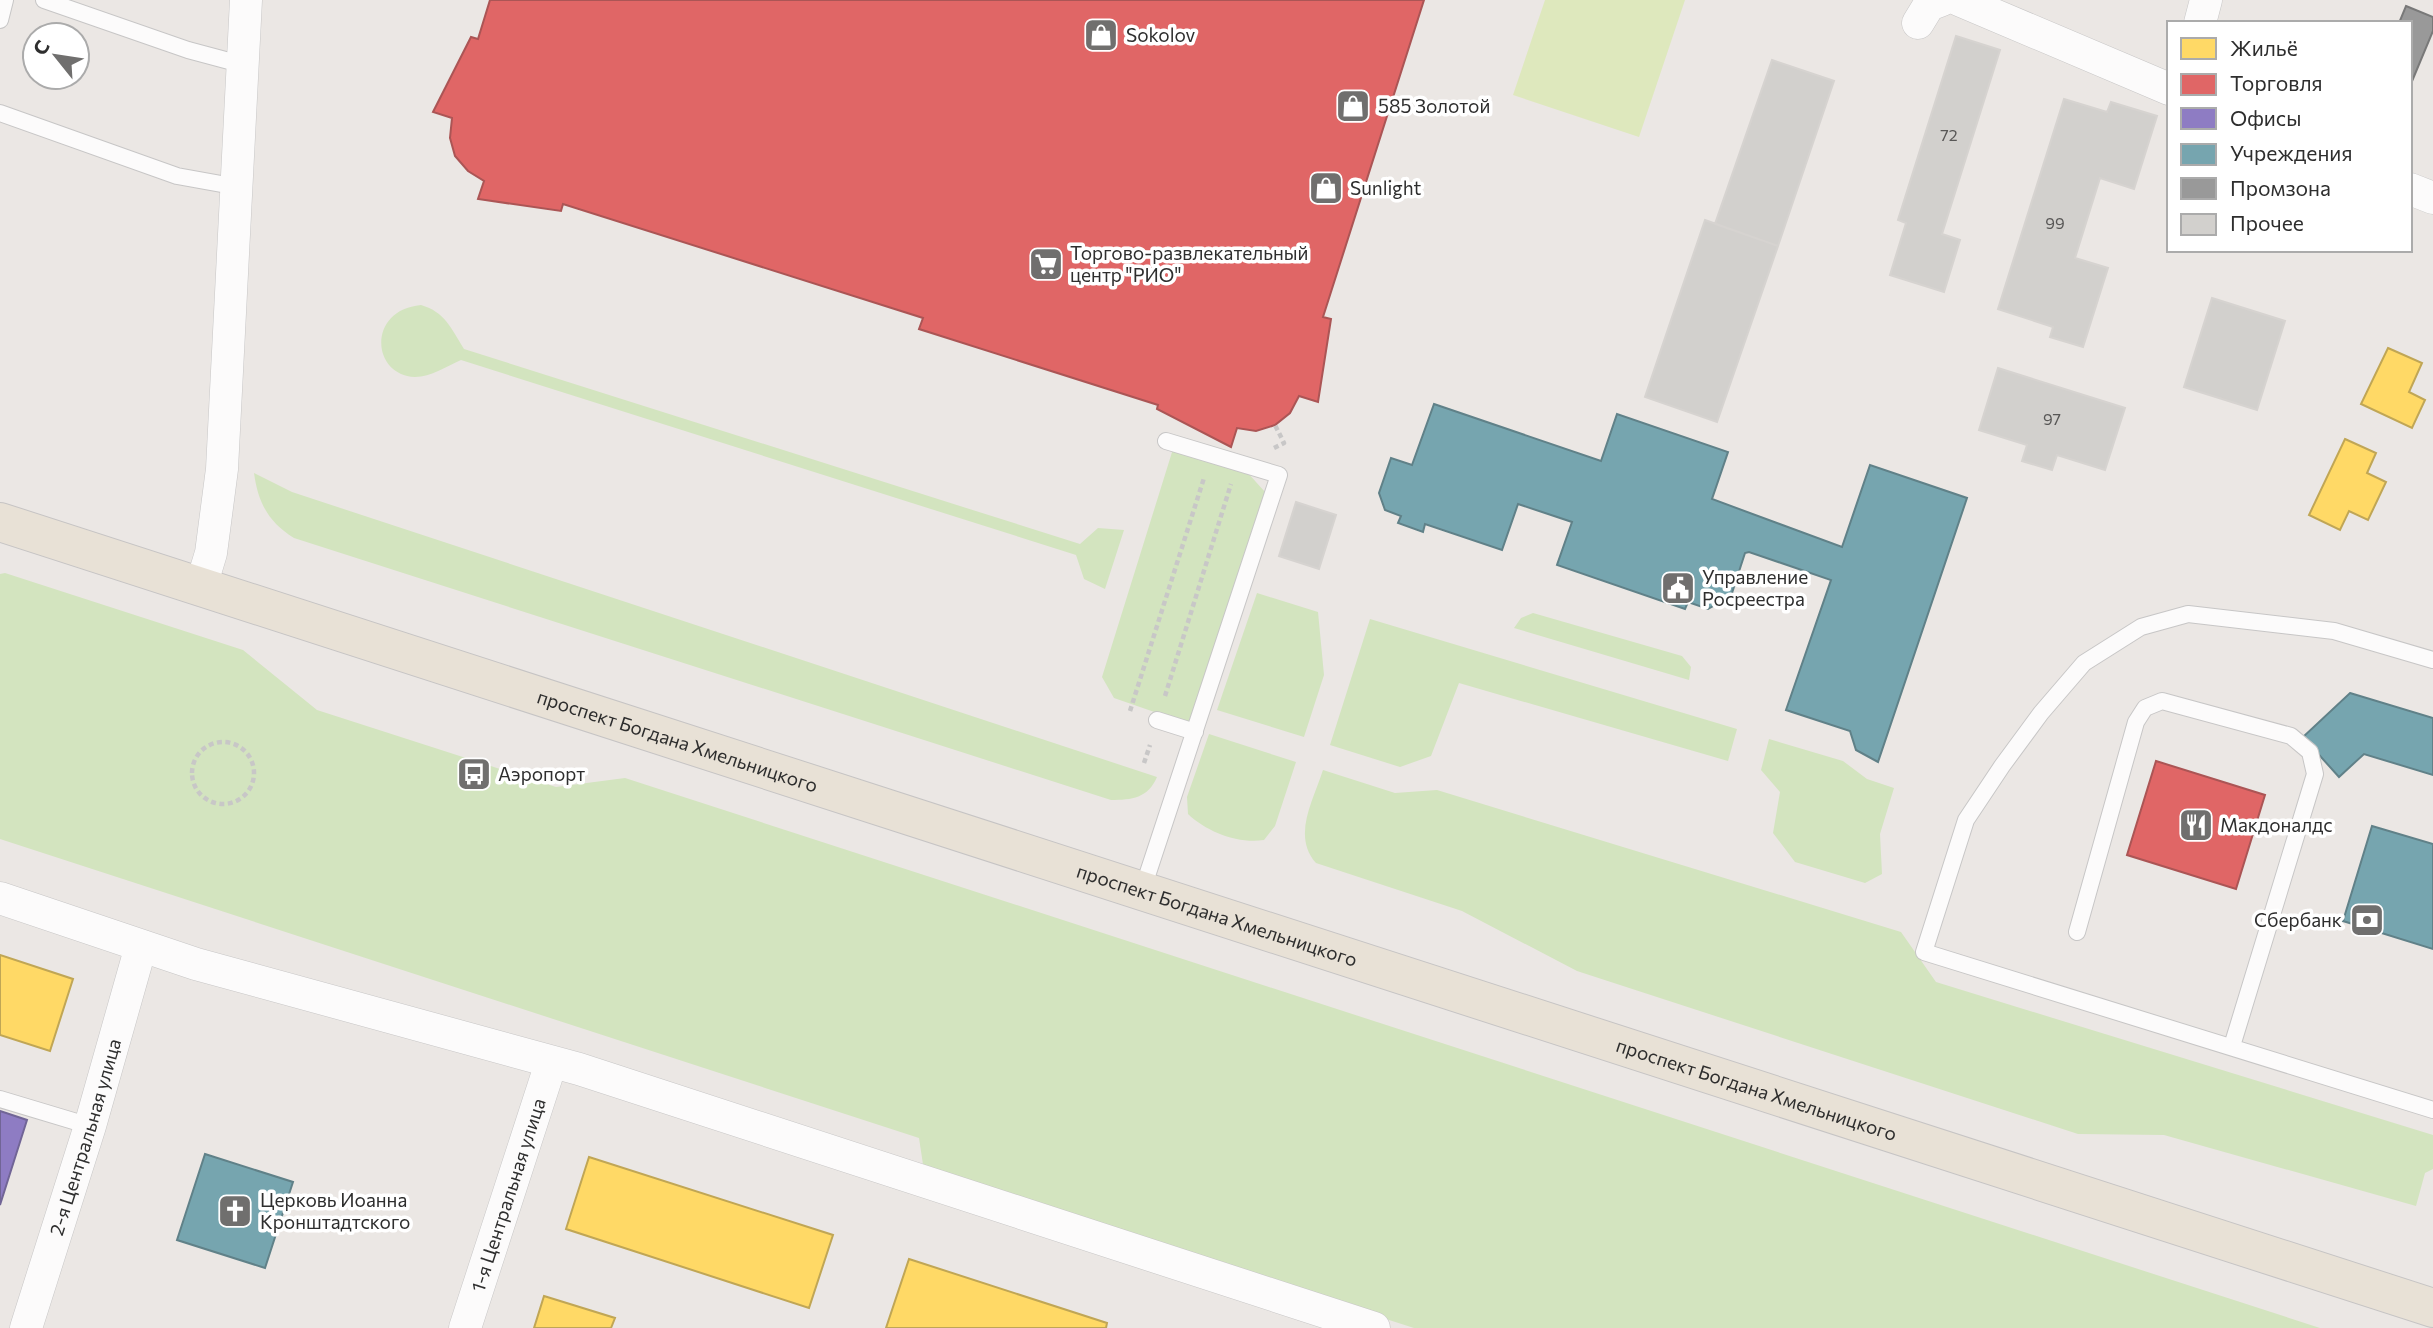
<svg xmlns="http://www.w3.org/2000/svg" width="2433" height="1328" viewBox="0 0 2433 1328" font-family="Commissioner,sans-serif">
	<rect width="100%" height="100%" fill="#ebe7e4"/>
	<!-- green -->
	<path fill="#d3e4bf" d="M421,305c24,7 30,23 43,44l616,195 18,-16 26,2 -19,59 -21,-10 -8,-24 -615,-195c-14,6 -30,17 -46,17 -44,-2 -48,-67 6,-72z
		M1173,449l74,23 18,20 -76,232 -75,-26 -12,-21z
		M254,473l38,19 865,285c-9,21 -25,23 -46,23l-817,-262c-26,-16 -36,-36 -40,-65z
		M5,573l238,77 74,60 239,77 69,-9 1695,550h-906l-490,-157 -5,-33 -919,-299v-265z
		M1257,593l61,19 6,63 -20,62 -87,-27z
		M1533,613l149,43 9,11 -2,13 -175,-52 7,-10z
		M1370,619l367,110 -9,32 -269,-78 -28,73 -31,11 -70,-22z
		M1209,734l87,28 -21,64 -11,14c-26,4 -57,-8 -76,-26l-1,-17z
		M1769,739l74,22 24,18 27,9 -14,46 2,40 -17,9 -70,-21 -22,-29 7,-41 -19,-22z
		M1323,770l72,23 42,-3 464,142 35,50 497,153v34l-8,4 -9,33 -252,-71 -86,-1 -501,-163 -115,-60 -146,-48c-24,-27 -3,-62 7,-93z"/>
	<!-- pitch -->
	<path fill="#dee8bd" d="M1545,0h140l-46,137 -126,-42z"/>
	<!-- homes -->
	<path fill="#ffd966" stroke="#c0a655" stroke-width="2" d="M2388,348l34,15 -13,29 16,8 -13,28 -51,-24z
		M2345,439l31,14 -9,20 19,9 -18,38 -19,-9 -9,19 -31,-15z
		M0,955l73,24 -23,72 -50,-16z
		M589,1157l244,78 -24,73 -243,-79z
		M909,1259l198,64 -1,5h-220z
		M544,1296l71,22 -4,10h-77z"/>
	<!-- shops -->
	<path fill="#e06666" stroke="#ab5555" stroke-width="2" d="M490,0h934l-101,317 8,2 -13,83 -19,-6 -9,17 -15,12 -19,6 -19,-3 -6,19 -74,-38 1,-4 -239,-76 4,-11 -360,-114 -2,7 -83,-12 6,-18 -16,-10 -13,-15 -5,-18 2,-20 -19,-6 38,-75 7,2z
		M2156,761l109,34 -29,94 -109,-34z"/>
	<!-- offices -->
	<path fill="#8e7cc3" stroke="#716596" stroke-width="2" d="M0,1111l27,9 -27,85z"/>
	<!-- public -->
	<path fill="#76a5af" stroke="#608188" stroke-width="2" d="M1434,404l167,57 16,-47 111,38 -16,47 130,48 28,-82 97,33 -89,264 -22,-12 -6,-19 -64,-21 45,-130 -82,-28 -4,1 -14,43 -23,13 -20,-7 -3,7 -128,-44 15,-43 -54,-18 -16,46 -77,-26 -2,8 -25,-9 3,-7 -16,-6 -6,-17 12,-35 21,7z
		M2350,693l83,25v57l-69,-21 -25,23 -36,-40z
		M2372,826l61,18v105l-90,-28z
		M205,1154l88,28 -28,86 -88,-28z"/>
	<!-- industry -->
	<path fill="#999" stroke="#797979" stroke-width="2" d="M2406,6l27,11v14l-23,55v-63h-11z"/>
	<!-- building -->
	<path fill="#d2d0cd" stroke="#d6d3d0" stroke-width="2" d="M1956,36l44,14 -58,184 18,6 -16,52 -54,-17 16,-52 -8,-3z
		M1772,60l62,21 -56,165 -63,-22z
		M2064,99l43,13 4,-10 46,14 -23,73 -34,-11 -25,80 33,10 -25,79 -33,-10 3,-10 -55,-18z
		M1705,220l73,26 -61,176 -72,-25z
		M2212,298l73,23 -28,89 -73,-23z
		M1998,368l127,40 -20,62 -48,-15 -5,15 -30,-9 5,-16 -48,-15z
		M1296,502l40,13 -17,54 -40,-13z"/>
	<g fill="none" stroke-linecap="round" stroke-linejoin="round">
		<!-- lane casing -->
		<g stroke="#c7c6c6" stroke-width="18">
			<path id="lane" d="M44,0l144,50 56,15
				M0,20l5,-20
				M0,113l177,63 61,11
				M2433,660l-99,-29 -146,-17 -47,13 -57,36 -43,50 -39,53 -36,54 -42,132 509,158
				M1157,720l38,12
				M1142,891l137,-416 -113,-34
				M2077,932l59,-210 9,-14 17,-7 129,35 19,16 5,22 -83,272
				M0,1099l90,27"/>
		</g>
		<!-- street casing -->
		<g stroke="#c7c6c6" stroke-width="33">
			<g id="street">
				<path d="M1959,0l210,89"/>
				<path d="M1918,23l11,-18 13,-5"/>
				<path d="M2200,23l6,-23"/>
				<path d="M2410,189l23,9"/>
				<path d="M201,586l10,-33 11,-84 24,-469"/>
				<path d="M0,898l196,66 383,105 795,259"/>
				<path id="s1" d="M26,1328l64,-202 51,-180"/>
				<path id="s2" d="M465,1328l86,-265"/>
			</g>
		</g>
		<!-- primary casing -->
		<g stroke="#c6c4c4" stroke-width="40">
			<g id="primary">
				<path id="s3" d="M0,522l2433,786"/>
			</g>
		</g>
		<!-- path -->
		<path stroke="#c8c7c7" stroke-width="4.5" stroke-dasharray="5 3.5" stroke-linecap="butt" d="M1274,448l10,-5 -9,-18
			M1165,696l66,-212
			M1130,711l74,-233
			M192 773a31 31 0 1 1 62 0a31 31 0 1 1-62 0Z
			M1144,763l6,-18"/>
		<!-- lane -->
		<use href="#lane" stroke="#fcfbfb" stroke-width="16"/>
		<!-- street -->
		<use href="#street" stroke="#fcfbfb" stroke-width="32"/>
		<!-- primary -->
		<use href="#primary" stroke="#e8e1d6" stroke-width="38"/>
	</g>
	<!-- icons -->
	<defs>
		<g id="shop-square" transform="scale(1.75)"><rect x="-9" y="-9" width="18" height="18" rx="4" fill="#706f6e" stroke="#fff"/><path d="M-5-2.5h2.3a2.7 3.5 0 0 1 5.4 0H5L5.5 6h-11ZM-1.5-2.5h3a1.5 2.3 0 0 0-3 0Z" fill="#fff"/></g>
		<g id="supermarket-square" transform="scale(1.75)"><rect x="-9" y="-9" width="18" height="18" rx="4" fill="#706f6e" stroke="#fff"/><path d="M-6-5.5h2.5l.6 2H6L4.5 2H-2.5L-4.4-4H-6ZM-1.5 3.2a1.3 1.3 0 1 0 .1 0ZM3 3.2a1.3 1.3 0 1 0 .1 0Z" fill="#fff"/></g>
		<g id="civic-square" transform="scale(1.75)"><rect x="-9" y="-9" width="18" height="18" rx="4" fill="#706f6e" stroke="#fff"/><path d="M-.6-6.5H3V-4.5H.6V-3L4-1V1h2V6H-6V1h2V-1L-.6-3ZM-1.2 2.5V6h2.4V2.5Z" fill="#fff"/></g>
		<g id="bus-square" transform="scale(1.75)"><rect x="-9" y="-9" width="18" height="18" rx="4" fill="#706f6e" stroke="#fff"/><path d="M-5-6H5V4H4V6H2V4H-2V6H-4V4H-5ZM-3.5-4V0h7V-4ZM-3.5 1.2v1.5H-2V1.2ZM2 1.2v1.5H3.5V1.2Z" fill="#fff"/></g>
		<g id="restaurant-square" transform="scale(1.75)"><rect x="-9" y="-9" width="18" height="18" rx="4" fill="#706f6e" stroke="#fff"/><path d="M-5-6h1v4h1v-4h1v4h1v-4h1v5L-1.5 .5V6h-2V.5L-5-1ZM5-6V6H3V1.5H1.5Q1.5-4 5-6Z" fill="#fff"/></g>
		<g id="bank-square" transform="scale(1.75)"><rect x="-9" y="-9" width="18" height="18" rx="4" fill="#706f6e" stroke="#fff"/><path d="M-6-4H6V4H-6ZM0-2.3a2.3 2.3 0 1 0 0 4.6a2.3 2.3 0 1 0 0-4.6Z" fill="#fff"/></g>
		<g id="church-square" transform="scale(1.75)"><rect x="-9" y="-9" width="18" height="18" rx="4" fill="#706f6e" stroke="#fff"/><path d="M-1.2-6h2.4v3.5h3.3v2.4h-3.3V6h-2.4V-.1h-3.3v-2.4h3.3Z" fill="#fff"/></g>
	</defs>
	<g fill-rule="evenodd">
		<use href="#shop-square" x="1101" y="35"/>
		<use href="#shop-square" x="1353" y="106"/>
		<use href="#shop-square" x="1326" y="188"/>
		<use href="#supermarket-square" x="1046" y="264"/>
		<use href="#civic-square" x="1678" y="588"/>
		<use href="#bus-square" x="474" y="774"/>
		<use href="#restaurant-square" x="2196" y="825"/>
		<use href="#bank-square" x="2367" y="920"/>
		<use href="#church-square" x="235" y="1211"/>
	</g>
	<g text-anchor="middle" stroke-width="7" stroke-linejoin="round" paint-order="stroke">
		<!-- number labels -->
		<g font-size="16" fill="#585756">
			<text x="1949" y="141">72</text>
			<text x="2055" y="229">99</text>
			<text x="2052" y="425">97</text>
		</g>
		<!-- poi labels -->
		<g font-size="19" fill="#2e2e2e" stroke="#fff" text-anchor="start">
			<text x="1126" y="42">Sokolov</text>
			<text x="1378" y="113">585 Золотой</text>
			<text x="1350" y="195">Sunlight</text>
			<text x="1070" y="260">Торгово-развлекательный<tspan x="1070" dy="22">центр "РИО"</tspan></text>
			<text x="1702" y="584">Управление<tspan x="1702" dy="22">Росреестра</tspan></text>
			<text x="498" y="781">Аэропорт</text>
			<text x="2220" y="832">Макдоналдс</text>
			<text x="2342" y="927" text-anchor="end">Сбербанк</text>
			<text x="260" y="1207">Церковь Иоанна<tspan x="260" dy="22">Кронштадтского</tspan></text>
		</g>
		<!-- street labels -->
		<g font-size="19" fill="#2e2e2e" stroke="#fff">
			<text dy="7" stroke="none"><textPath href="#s3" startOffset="712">проспект Богдана Хмельницкого</textPath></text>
			<text dy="7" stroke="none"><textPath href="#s3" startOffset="1279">проспект Богдана Хмельницкого</textPath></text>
			<text dy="7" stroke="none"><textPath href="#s3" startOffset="1846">проспект Богдана Хмельницкого</textPath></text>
			<text dy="7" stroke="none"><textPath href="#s1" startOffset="200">2-я Центральная улица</textPath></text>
			<text dy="7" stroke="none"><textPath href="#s2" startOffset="140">1-я Центральная улица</textPath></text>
		</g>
	</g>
	<!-- legend -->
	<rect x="2167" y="21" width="245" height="231" fill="#ffffff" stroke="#ababab" stroke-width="2"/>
	<rect x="2181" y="38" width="35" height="21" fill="#ffd966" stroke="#ababab" stroke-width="2"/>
	<text x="2230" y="56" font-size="21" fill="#2e2e2e">Жильё</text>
	<rect x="2181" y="74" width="35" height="21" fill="#e06666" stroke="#ababab" stroke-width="2"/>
	<text x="2230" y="91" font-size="21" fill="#2e2e2e">Торговля</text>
	<rect x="2181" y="108" width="35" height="21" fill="#8e7cc3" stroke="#ababab" stroke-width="2"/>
	<text x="2230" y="126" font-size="21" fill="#2e2e2e">Офисы</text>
	<rect x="2181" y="144" width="35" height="21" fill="#76a5af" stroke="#ababab" stroke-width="2"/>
	<text x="2230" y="161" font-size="21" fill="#2e2e2e">Учреждения</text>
	<rect x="2181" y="178" width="35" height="21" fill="#999999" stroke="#ababab" stroke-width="2"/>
	<text x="2230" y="196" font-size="21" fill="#2e2e2e">Промзона</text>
	<rect x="2181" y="214" width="35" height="21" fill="#d2d0cd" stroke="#ababab" stroke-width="2"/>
	<text x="2230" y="231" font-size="21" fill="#2e2e2e">Прочее</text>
	<!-- north arrow -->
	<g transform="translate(56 56) rotate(300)"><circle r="33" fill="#ffffff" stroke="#ababab" stroke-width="2"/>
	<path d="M0-5L12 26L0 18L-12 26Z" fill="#706f6e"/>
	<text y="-10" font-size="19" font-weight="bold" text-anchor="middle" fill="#2e2e2e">С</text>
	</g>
</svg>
